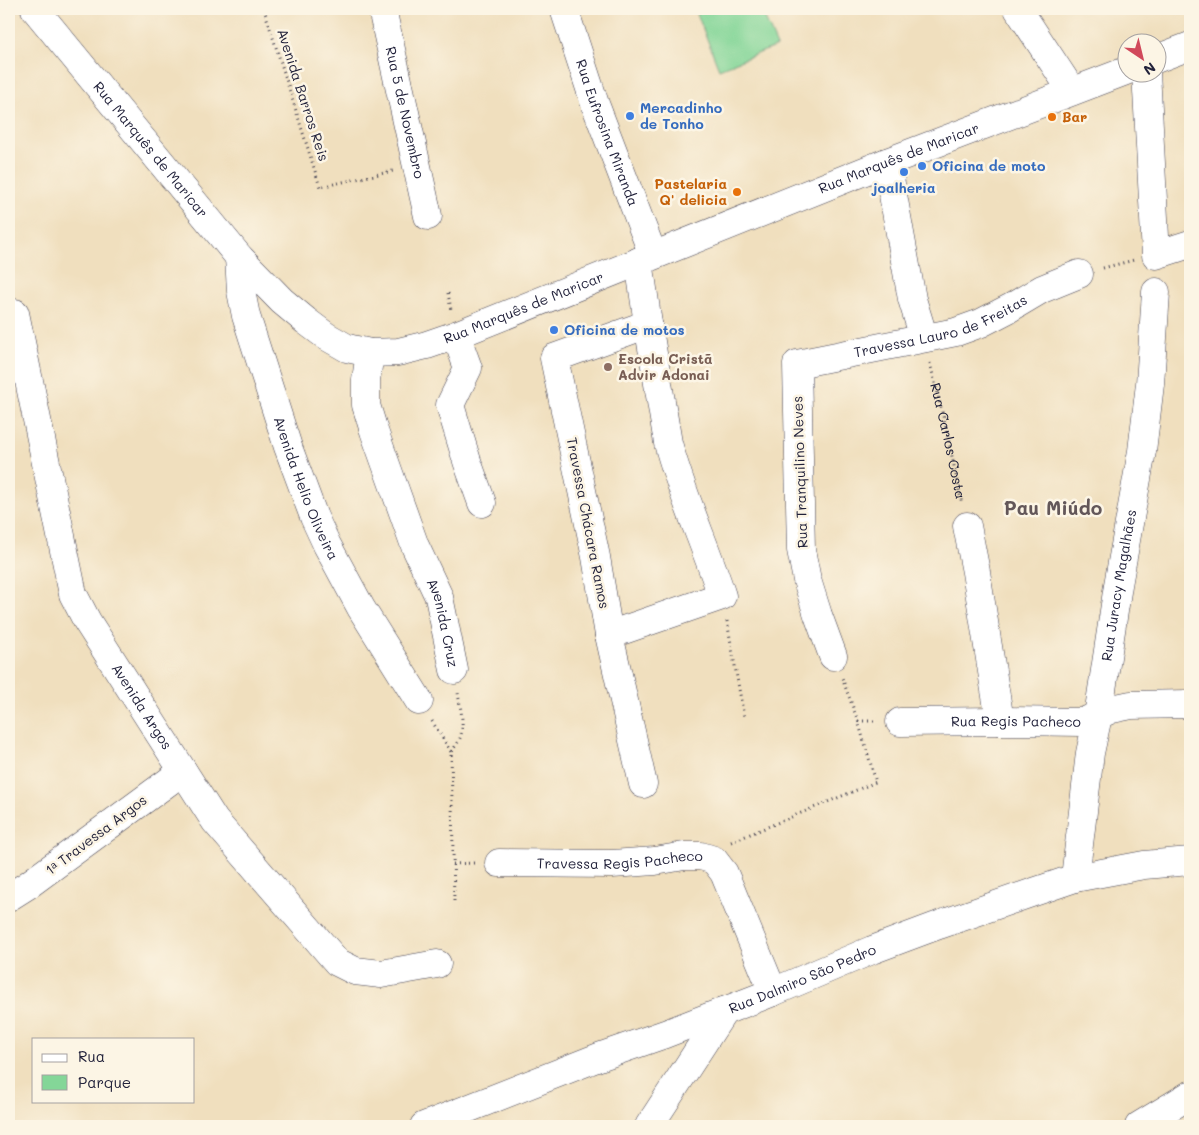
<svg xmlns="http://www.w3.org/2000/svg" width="1199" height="1135" viewBox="0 0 1199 1135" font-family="Mali,sans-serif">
	<rect width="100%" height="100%" fill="#fcf5e5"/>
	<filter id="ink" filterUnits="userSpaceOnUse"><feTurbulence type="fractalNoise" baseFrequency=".02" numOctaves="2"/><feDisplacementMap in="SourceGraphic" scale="10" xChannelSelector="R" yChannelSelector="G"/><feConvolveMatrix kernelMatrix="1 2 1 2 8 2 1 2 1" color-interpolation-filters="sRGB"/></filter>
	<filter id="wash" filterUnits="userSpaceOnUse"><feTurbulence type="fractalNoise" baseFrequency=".0096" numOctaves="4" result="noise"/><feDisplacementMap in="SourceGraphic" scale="20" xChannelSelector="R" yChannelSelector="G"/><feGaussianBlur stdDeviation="1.12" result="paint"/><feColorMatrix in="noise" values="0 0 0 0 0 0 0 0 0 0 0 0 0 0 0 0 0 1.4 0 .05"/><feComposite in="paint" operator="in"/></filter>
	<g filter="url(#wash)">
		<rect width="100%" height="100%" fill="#f0dfbe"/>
		<!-- green -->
		<path fill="#84d698" stroke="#537c6a" d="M695,9h66l16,37 -58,23z"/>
	</g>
	<g filter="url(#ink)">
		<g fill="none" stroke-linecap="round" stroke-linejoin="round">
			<!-- minor casing -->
			<g stroke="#413e4f" stroke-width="29">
				<g id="minor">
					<path id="s2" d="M382,9l46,207"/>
					<path id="s3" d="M564,9l31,95 58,151"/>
					<path d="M1018,9l54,82"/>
					<path d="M1146,72l10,183 34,-11"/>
					<path d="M887,162l25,137 12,39"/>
					<path id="s4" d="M239,257l2,34 5,25 42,131 26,70 13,28 34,63 58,93"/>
					<path id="s5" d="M9,313h6l58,281 14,27 128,200 122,141 18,9 26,3 56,-10"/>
					<path d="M456,335l12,33 -18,37 17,56 15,42"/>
					<path id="s6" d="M370,353l-4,27v25l8,26 41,115 24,51 15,73"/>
					<path d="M967,526l9,46 24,149"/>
					<path d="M609,635l113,-39c-17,-52 -40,-101 -54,-153l-20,-119 -9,-63"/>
					<path id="s7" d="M833,656l-15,-41 -11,-35 -6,-30 -4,-186 159,-32 25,-9 29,-15 32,-19 37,-15"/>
					<path id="s8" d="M900,722l100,-1 83,1 29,-13 19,-4 59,-1"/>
					<path d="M643,784l-34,-149 -13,-78 -42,-199 94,-34"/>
					<path id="s9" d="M499,863l113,1 43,-3 29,-5h17l13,4 10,13 49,119"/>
					<path id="s10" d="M1075,878l15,-125 8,-37 20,-131 24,-134 8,-67 6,-92"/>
					<path d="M9,897l19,-12 155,-114"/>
					<path id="s11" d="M424,1126l175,-69 66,-23 108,-42 99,-42 67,-25 92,-32 44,-15 69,-13 46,-4"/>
					<path d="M649,1126l75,-115"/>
					<path d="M1139,1126l51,-31"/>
				</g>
			</g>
			<!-- major casing -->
			<g stroke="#413e4f" stroke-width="29">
				<g id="major">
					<path id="s12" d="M35,9l204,248 43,44 24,20 20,15 21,12 23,5 28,-1 29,-7 29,-10 431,-173 239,-91"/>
					<path d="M1156,59l34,-13"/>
				</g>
			</g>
			<!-- path -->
			<g stroke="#413e4f" stroke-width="3" stroke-dasharray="1 4" stroke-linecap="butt">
				<path d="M264,9l56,178 73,-16"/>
				<path d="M1103,268l31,-8"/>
				<path d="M448,293l3,17"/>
				<path id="s1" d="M930,363l16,65 16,76"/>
				<path d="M727,621l17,96"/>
				<path d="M432,721l19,31"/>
				<path d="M858,721h17"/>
				<path d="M731,842l145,-60 -18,-61 -16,-43"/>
				<path d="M453,864l22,-1"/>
				<path d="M454,901l-3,-149c3,-4 7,-9 9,-14 5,-14 0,-31 -2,-45"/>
			</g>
			<!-- minor -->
			<use href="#minor" stroke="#fff" stroke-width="28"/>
			<!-- major -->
			<use href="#major" stroke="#fff" stroke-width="28"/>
		</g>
	</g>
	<!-- markers -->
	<g fill="#3f7fe0" stroke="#fcf5e5" stroke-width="2">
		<circle cx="630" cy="116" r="5"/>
		<circle cx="922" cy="166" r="5"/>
		<circle cx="904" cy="172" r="5"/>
		<circle cx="554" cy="330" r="5"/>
	</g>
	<g fill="#e8710a" stroke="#fcf5e5" stroke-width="2">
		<circle cx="1052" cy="117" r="5"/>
		<circle cx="737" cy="192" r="5"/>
	</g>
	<circle fill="#8d6e63" stroke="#fcf5e5" stroke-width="2" cx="608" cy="367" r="5"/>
	<g text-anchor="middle" stroke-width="5" stroke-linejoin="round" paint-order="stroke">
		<!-- street labels -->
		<g font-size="14" fill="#22223b" stroke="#fcf5e5">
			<text transform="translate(303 95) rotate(72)" y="5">Avenida Barros Reis</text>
			<text dy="5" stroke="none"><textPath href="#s2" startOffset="106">Rua 5 de Novembro</textPath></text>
			<text dy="5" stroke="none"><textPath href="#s3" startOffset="131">Rua Eufrosina Miranda</textPath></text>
			<text dy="5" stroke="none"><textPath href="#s12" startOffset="182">Rua Marquês de Maricar</textPath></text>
			<text dy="5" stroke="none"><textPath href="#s12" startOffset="1052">Rua Marquês de Maricar</textPath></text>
			<text dy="5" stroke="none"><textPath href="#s12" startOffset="648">Rua Marquês de Maricar</textPath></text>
			<text dy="5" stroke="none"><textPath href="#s7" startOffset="446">Travessa Lauro de Freitas</textPath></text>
			<text dy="5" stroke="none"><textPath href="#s1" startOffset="80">Rua Carlos Costa</textPath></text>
			<text transform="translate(800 472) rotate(-92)" y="5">Rua Tranquilino Neves</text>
			<text dy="5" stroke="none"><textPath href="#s4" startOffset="242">Avenida Helio Oliveira</textPath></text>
			<text transform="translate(588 523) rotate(79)" y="5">Travessa Chácara Ramos</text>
			<text dy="5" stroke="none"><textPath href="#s10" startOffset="296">Rua Juracy Magalhães</textPath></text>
			<text dy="5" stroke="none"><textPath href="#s6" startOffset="284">Avenida Cruz</textPath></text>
			<text dy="5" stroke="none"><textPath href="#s5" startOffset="425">Avenida Argos</textPath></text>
			<text dy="5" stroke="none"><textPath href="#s8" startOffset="116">Rua Regis Pacheco</textPath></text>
			<text transform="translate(96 835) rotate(-37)" y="5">1ᵃ Travessa Argos</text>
			<text dy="5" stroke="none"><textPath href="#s9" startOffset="121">Travessa Regis Pacheco</textPath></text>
			<text dy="5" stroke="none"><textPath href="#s11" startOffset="406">Rua Dalmiro São Pedro</textPath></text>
		</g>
		<!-- shop labels -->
		<g font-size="14" font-weight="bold" fill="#366cbe" stroke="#fcf5e5" text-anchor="start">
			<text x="640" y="113">Mercadinho<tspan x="640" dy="16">de Tonho</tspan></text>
			<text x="932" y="171">Oficina de moto</text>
			<text x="904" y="193" text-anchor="middle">joalheria</text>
			<text x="564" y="335">Oficina de motos</text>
		</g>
		<!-- food labels -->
		<g font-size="14" font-weight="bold" fill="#c56008" stroke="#fcf5e5" text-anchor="start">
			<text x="1062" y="122">Bar</text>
			<text x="727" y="189" text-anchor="end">Pastelaria<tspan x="727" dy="16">Q' delicia</tspan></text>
		</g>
		<!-- education labels -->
		<g font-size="14" font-weight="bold" fill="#785e54" stroke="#fcf5e5" text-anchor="start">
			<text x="618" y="364">Escola Cristã<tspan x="618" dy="16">Advir Adonai</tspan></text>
		</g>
		<!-- district labels -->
		<g font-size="19" font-weight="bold" fill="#635759" stroke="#fcf5e5">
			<text x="1053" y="515">Pau Miúdo</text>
		</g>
	</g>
	<!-- margin -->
	<rect width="1199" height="1135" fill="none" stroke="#fcf5e5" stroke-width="30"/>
	<!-- legend -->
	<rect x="32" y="1038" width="162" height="65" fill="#fcf5e5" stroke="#a5a1a1"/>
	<rect x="42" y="1054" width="25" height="8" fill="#ffffff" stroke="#a5a1a1"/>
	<text x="78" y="1062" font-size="15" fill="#22223b">Rua</text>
	<rect x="42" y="1075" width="25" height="15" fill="#84d698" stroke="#a5a1a1"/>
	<text x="78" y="1088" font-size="15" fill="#22223b">Parque</text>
	<!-- north arrow -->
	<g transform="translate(1142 58) rotate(145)"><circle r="24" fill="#fcf5e5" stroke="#a5a1a1"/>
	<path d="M0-4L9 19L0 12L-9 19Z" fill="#d1495b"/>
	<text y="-8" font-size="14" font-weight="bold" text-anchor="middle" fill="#22223b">N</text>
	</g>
</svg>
